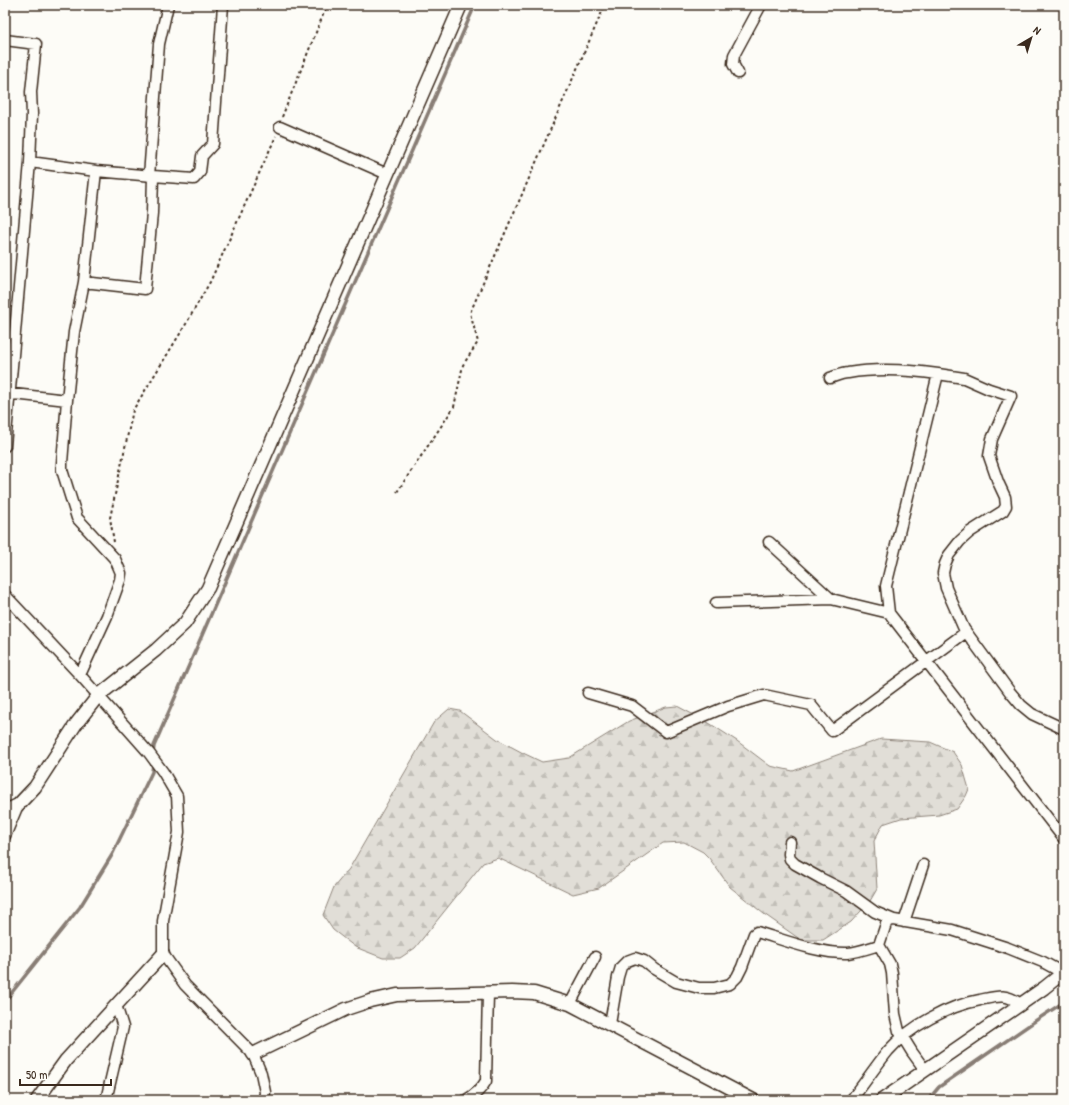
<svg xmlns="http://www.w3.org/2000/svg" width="1069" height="1105" viewBox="0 0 1069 1105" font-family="'Patrick Hand',sans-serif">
	<defs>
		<pattern id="forest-firs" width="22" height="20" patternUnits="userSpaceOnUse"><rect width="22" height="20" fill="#e1ded7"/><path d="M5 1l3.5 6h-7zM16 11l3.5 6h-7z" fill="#c2bfb8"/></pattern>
	</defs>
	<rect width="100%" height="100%" fill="#fdfcf7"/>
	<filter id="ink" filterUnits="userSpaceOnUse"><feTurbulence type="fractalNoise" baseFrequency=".025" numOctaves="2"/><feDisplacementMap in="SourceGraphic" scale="8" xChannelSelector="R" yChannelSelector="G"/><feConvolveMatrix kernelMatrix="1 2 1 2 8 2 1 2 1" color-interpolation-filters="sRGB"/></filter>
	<g filter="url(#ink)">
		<!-- forest -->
		<path fill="url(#forest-firs)" stroke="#8e847a" d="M677,706l32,17 28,18 33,25 23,5 88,-32 49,3 23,10 9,13 7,24 -3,7 -9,13 -18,6 -38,3 -18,6 -9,17 3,48 -7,12 -19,21 -28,18h-22l-37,-26 -34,-27 -21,-29 -6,-6 -19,-10 -21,1 -64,45 -26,6 -75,-36 -15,5 -68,85 -15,10h-17l-28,-11 -22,-17 -10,-15 11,-28 15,-18 85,-147 15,-13 11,2 37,28 26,14 19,9 27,-4 60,-37 37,-14z"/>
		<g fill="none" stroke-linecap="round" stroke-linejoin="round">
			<!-- stream -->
			<path stroke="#887d74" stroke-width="3.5" d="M153,754l1,-8 321,-741
				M5,1001l75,-94 32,-52 40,-83 1,-9
				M928,1100l11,-13 99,-68 26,-17"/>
			<!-- minor casing -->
			<g stroke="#3b2a1e" stroke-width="13">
				<path id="minor" d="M5,40l31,4 -5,48 1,22 -2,48 -25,284
					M738,73l-5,-9 1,-9 27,-50
					M280,127l107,47
					M30,162l66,9 57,5 -1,37 -7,76 -61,-7 -10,50 -7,68 -5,63v7l15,48 38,41 6,14 -1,7 -13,36 -27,59
					M149,176l10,-132 9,-39
					M153,176l41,3 6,-7 2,-16 11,-12 10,-139
					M84,282l12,-111
					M938,374l26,4 25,11 22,7 -19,43 -3,17 9,26 7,15 1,9 -3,5 -33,21 -10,9 -11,14 -4,9 -2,9 3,15 18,41 46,63 11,13 11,9 32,15
					M830,378c6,-2 12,-5 18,-5 30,-5 61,-3 90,1l-52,212 3,27 175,226
					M5,393l62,7
					M769,542l62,57
					M5,595l75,80 69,78 14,19 14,24 2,36 -16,89v33l22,31 68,69 8,19 4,19 -1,8
					M716,603l115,-4 58,14
					M588,693l44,13 34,26 62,-26 36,-11 47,10 21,26 134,-99
					M5,836l13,-31
					M790,842l-1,12 1,5 5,5 25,14 26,13 29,21 19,8
					M904,922l19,-57
					M879,945l11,19 2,9 3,41 4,17 13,21 13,18
					M570,1004l25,-47
					M610,1024l8,-47 3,-10 6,-6 8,-3 9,3 10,8 22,13 23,6h15l16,-4 7,-7 5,-10 12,-33 3,-2c27,8 63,22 91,21 10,-1 21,-5 31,-8l7,-21 2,-3 6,-1 58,10 56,18 35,14 20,11
					M106,1100l17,-73 -7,-22
					M466,1100c9,-5 15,-10 20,-19l2,-88
					M851,1100c13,-16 24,-33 37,-49 22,-25 60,-45 92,-51 18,-4 25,-7 41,4"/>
			</g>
			<!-- tertiary casing -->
			<g stroke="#3b2a1e" stroke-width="15">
				<path id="tertiary" d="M5,811l13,-6 17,-18 41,-63 22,-28 58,-46 29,-27 23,-35 253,-583
					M253,1054l93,-45 24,-8 27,-6 115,-3 22,1 36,11 183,96
					M37,1100l29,-40 97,-106
					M882,1100l139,-96 23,-16 20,-16"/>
			</g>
			<!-- path -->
			<path stroke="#3b2a1e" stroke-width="2" stroke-dasharray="3 3" stroke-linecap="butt" d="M282,117l45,-112
				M397,492l57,-85 9,-42 15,-23 -8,-29 135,-308
				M114,542l-4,-24 23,-108 53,-86 24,-42 66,-146"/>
			<!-- minor -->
			<use href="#minor" stroke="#fdfcf7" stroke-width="10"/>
			<!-- tertiary -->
			<use href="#tertiary" stroke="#fdfcf7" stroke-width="12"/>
		</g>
	</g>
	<!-- margin -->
	<rect width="1069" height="1105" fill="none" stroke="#fdfcf7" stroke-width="20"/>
	<rect x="10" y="10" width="1049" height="1085" fill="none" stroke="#3b2a1e" stroke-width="1.5" filter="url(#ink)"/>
	<!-- north arrow -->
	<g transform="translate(1031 38) rotate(38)" stroke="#fdfcf7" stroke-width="3" paint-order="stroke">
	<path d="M0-3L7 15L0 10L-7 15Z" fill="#3b2a1e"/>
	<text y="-6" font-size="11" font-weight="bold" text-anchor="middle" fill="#3b2a1e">N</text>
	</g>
	<!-- scale -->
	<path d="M20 1079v6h91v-6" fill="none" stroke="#3b2a1e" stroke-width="2"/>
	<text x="26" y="1079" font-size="12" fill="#3b2a1e" stroke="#fdfcf7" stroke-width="3" paint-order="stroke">50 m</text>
</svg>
